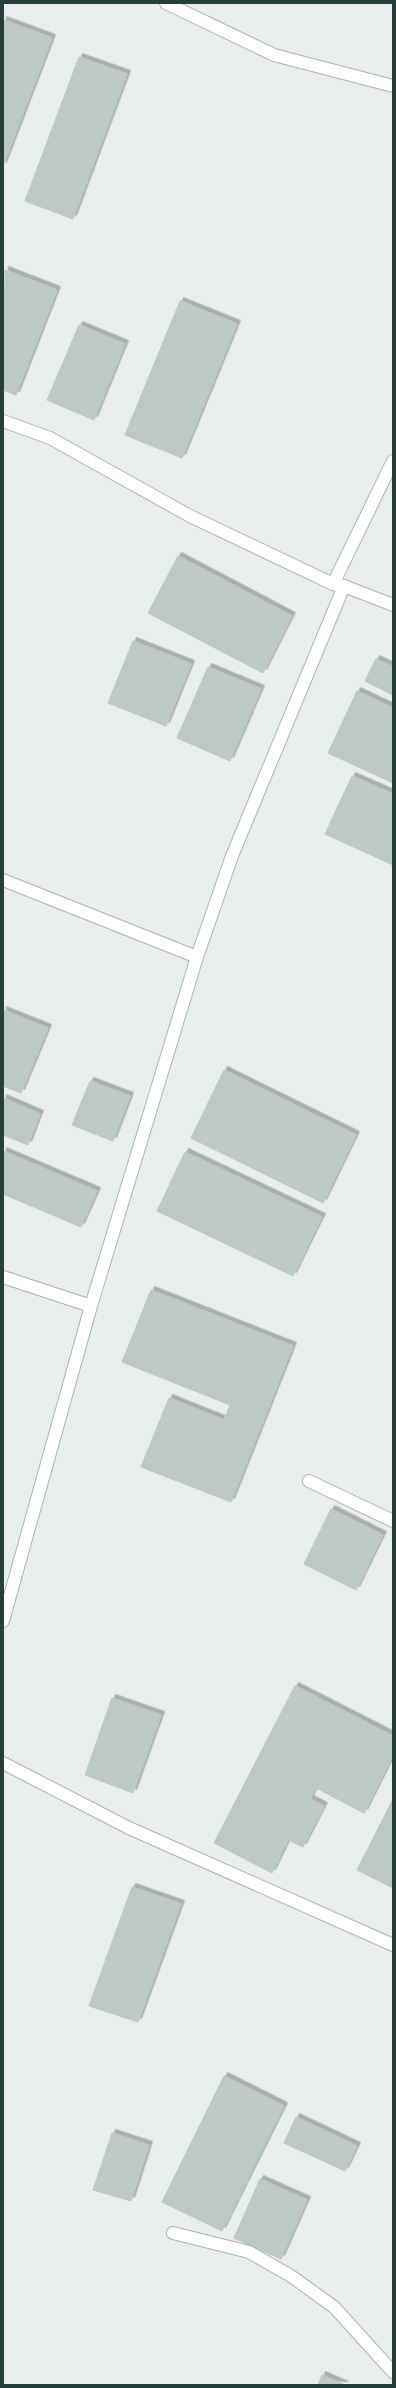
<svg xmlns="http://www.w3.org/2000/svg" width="396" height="2388" viewBox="0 0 396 2388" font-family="'Alegreya Sans',sans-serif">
	<defs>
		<filter id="shadow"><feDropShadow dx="3.5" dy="-3.5" stdDeviation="0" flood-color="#0004"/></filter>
	</defs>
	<rect width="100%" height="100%" fill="#e7eeec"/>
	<!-- building -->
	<path fill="#bcc9c5" stroke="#bac7c3" filter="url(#shadow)" d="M3,20l49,18 -49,128z
		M79,57l48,17 -54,145 -48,-18z
		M5,270l52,20 -41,105 -13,-5z
		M180,301l57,23 -55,134 -57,-23z
		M79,325l46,19 -31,76 -47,-20z
		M178,556l114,60 -29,57 -115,-60z
		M133,641l58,23 -25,62 -58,-23z
		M376,659l17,8v28l-28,-14z
		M208,667l53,22 -31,72 -53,-23z
		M357,691l36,17v75l-65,-30z
		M352,776l41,18v71l-68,-31z
		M3,1010l45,18 -27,65 -18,-7z
		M224,1070l132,65 -33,68 -132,-65z
		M90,1081l40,15 -17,45 -41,-16z
		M3,1098l37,16 -12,31 -25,-10z
		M3,1151l94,40 -16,36 -78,-33z
		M185,1152l137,65 -29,59 -136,-65z
		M151,1290l142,56 -62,156 -90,-35 28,-69 55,22 6,-15 -108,-43z
		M331,1509l52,26 -27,55 -52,-26z
		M295,1686l98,50v19l-29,58 -48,-25 -6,11 14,7 -21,41 -15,-7 -16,33 -58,-30z
		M112,1698l49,17 -28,78 -48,-18z
		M393,1799v89l-36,-18z
		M132,1887l49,17 -43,118 -49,-16z
		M224,2076l60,30 -62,125 -60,-29z
		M296,2117l61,29 -12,25 -61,-28z
		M112,2133l37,12 -18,56 -38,-11z
		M260,2179l47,21 -26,59 -47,-21z
		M322,2375l23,10h-27z"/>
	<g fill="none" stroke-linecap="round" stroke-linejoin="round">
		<!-- service casing -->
		<g stroke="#aab6b3" stroke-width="14">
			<path id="service" d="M344,586l49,19
				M173,2233l76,19 42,24 43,31 59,65"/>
		</g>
		<!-- minor casing -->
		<g stroke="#aab6b3" stroke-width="14">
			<path id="minor" d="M166,3l108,52 119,31
				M3,421l47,17 140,78 143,68
				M3,880l194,77
				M3,1277l88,29
				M309,1481l84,40
				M3,1621l88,-315 106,-349 35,-101 112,-270 -11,-2 60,-123
				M3,1763l126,65 264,117"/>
		</g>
		<!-- service -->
		<use href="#service" stroke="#fff" stroke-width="12"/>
		<!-- minor -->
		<use href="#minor" stroke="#fff" stroke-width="12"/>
	</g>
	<!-- border -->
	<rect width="396" height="2388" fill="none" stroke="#273f3b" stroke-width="8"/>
</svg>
